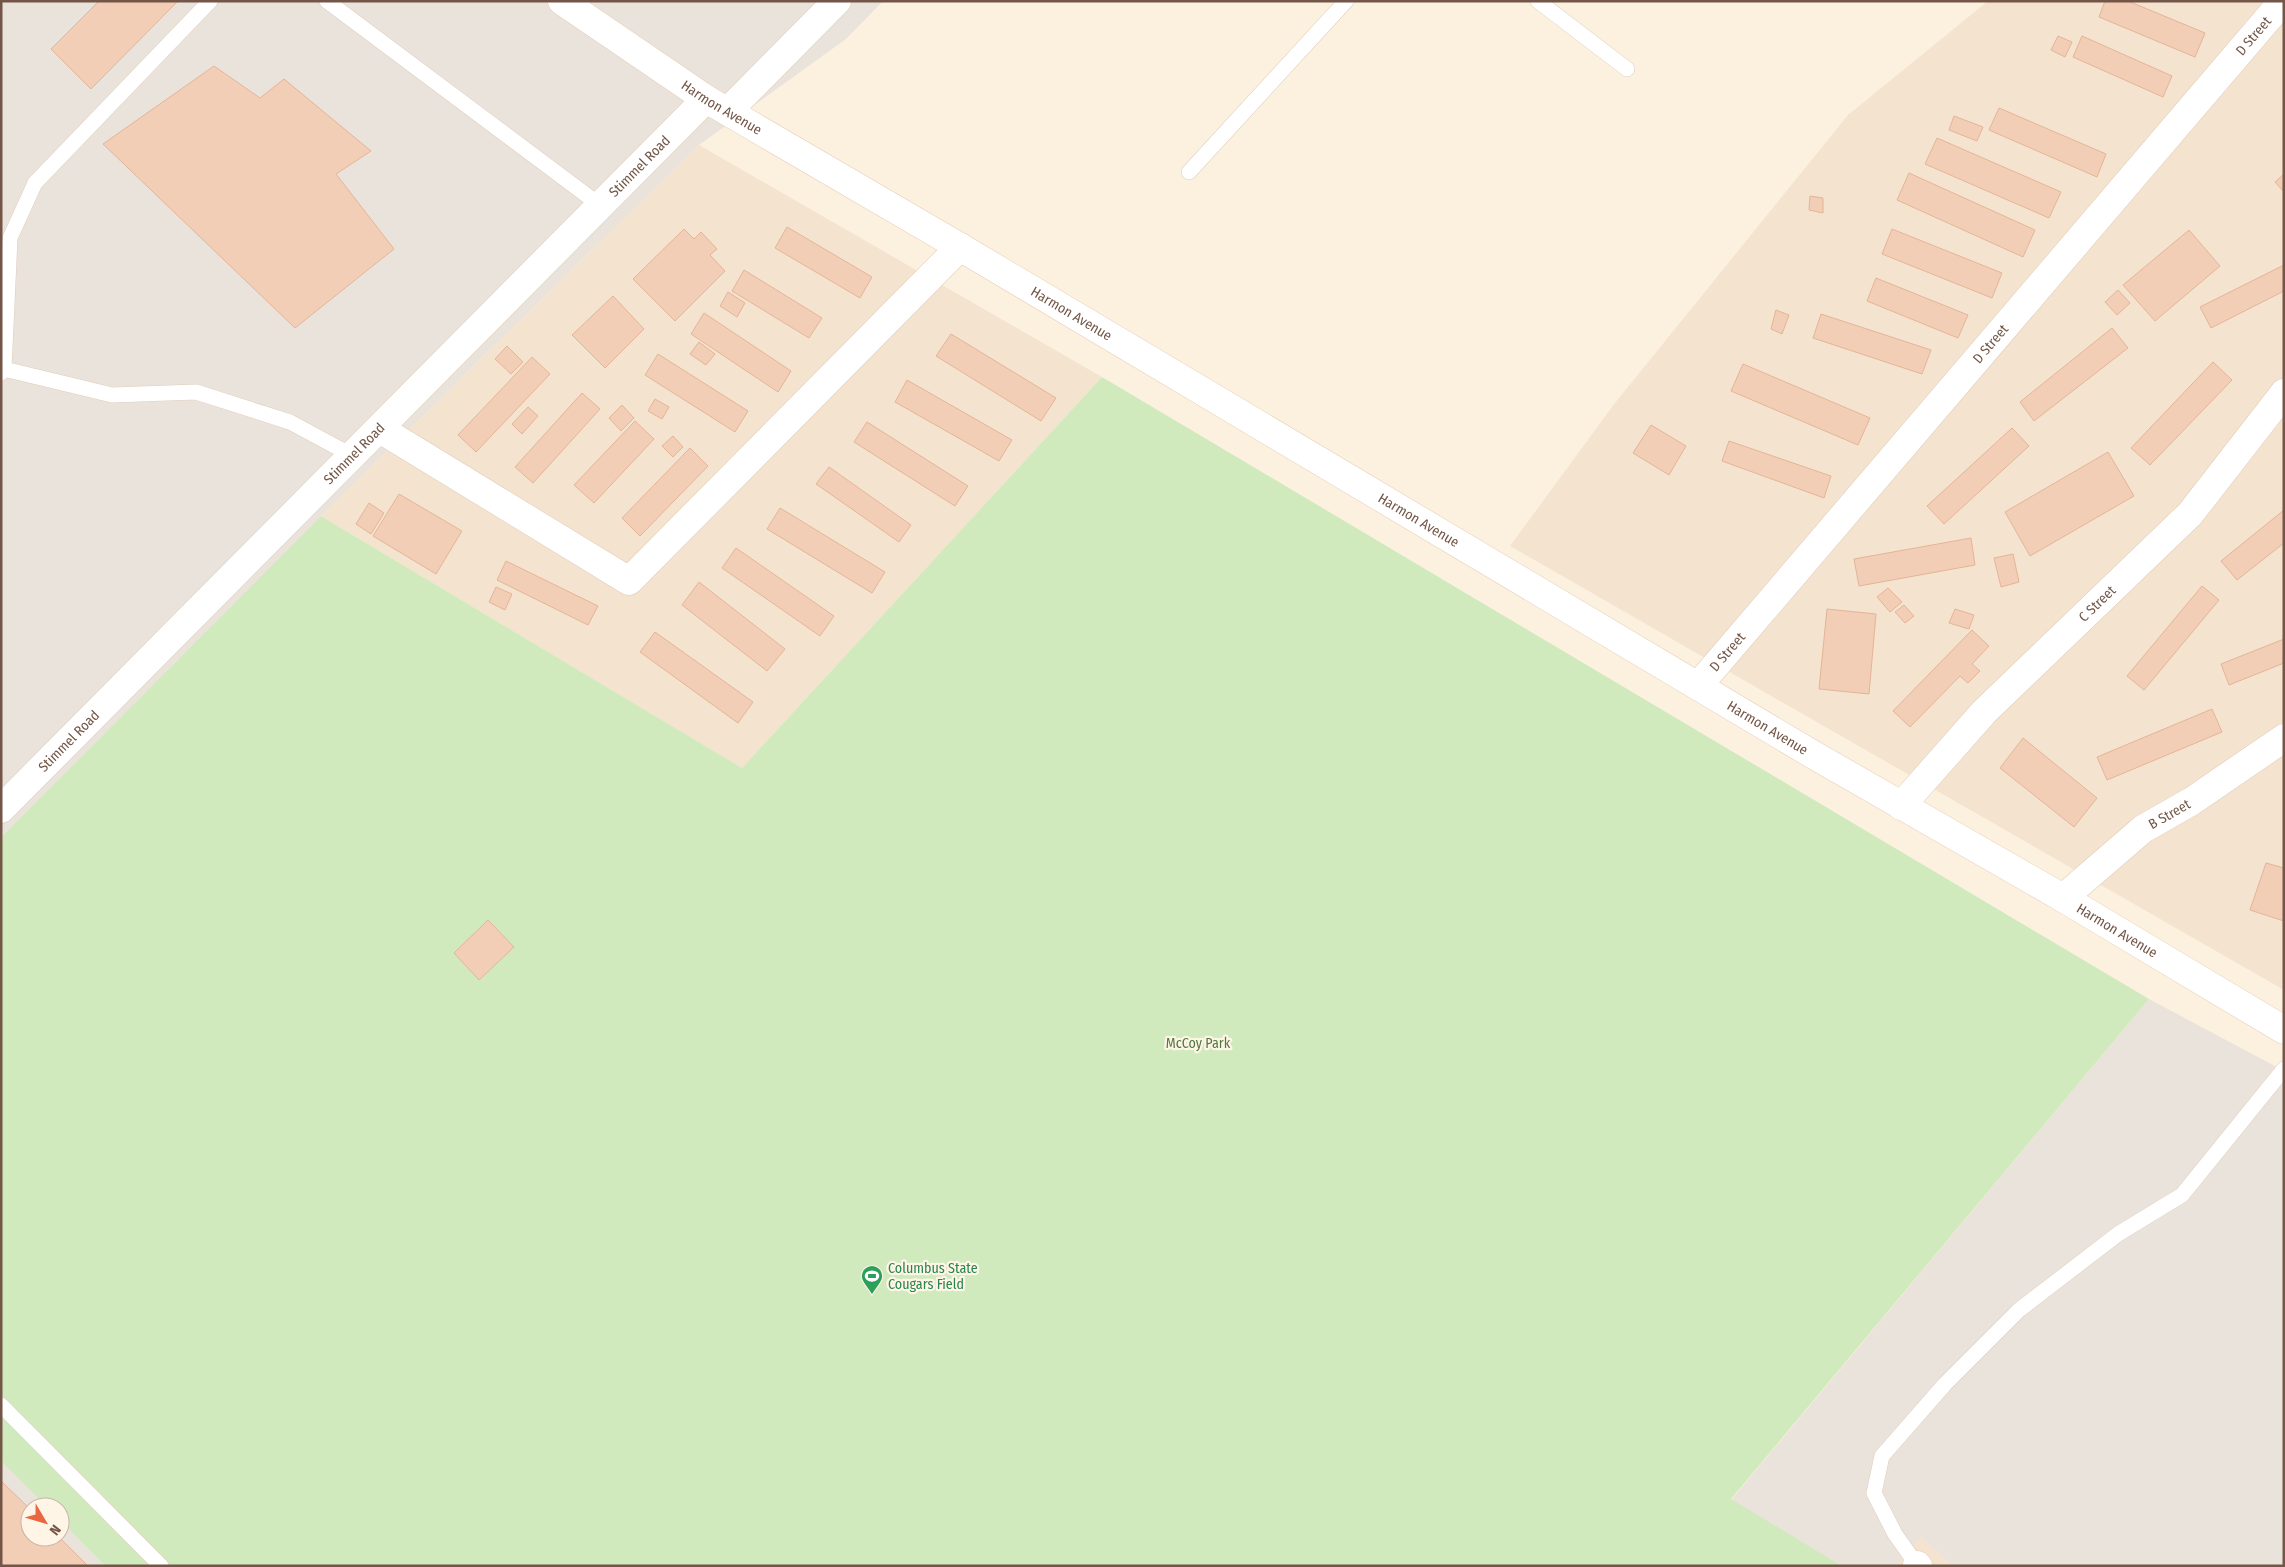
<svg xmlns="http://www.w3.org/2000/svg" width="2285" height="1567" viewBox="0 0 2285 1567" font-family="'Fira Sans Condensed',sans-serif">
	<rect width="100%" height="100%" fill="#fcf1df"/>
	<!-- residential -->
	<path fill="#f4e3ce" d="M1988,1h296v989l-774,-444 105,-143 233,-288z
		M699,145l403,232 -360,391 -421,-252z
		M1921,1537l32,29h-57z"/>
	<!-- industrial -->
	<path fill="#eae3db" d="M1,1h882l-37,38 -147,106 -378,371 -320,321z
		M2149,999l135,72v495h-331l-32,-29 -25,29h-54l-111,-66z
		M1,1461l46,46h-17v30h30v-17l45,46h-104z"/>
	<!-- green -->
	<path fill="#d0eabe" d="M1102,377l1047,622 -418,500 111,67h-1737l-45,-46v-13h-13l-46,-46v-624l320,-321 421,252z"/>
	<!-- building -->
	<path fill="#f2ceb7" stroke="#e5b497" d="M99,1h79l-87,88 -40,-40z
		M2105,1h23l77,32 -10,24 -96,-40z
		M2058,36l14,6 -7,15 -14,-7z
		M2082,36l90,40 -9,21 -90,-40z
		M214,66l46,32 24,-19 87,72 -35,23 58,75 -99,79 -192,-184z
		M1999,108l107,46 -9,23 -108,-47z
		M1954,116l29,11 -6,14 -28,-11z
		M1937,138l124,54 -12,26 -124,-54z
		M1909,173l126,57 -12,27 -126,-57z
		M2284,174v18l-9,-10z
		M1810,196l13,2v15l-14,-3z
		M787,227l85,50 -12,21 -85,-50z
		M684,229l10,10 7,-7 16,17 -7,6 15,16 -50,50 -42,-42z
		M1892,229l110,44 -10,25 -110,-44z
		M2189,230l31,36 -65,55 -32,-36z
		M2284,265v26l-73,37 -11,-21z
		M744,270l78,48 -13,20 -77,-47z
		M1876,278l92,37 -10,23 -91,-37z
		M2118,290l12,13 -13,12 -12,-13z
		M728,292l17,11 -8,14 -17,-11z
		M613,296l31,33 -39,39 -33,-33z
		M1776,310l13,5 -7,19 -11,-5z
		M704,313l87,58 -13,21 -87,-58z
		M1821,314l110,36 -9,24 -109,-36z
		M2112,328l16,20 -94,73 -14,-19z
		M951,334l105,64 -15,23 -105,-65z
		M699,342l16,12 -9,11 -16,-11z
		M507,346l16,16 -12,12 -16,-15z
		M658,354l90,57 -13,21 -90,-57z
		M532,357l18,17 -74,78 -18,-17z
		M2213,362l19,18 -82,85 -19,-17z
		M1743,364l127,54 -12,27 -127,-54z
		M907,380l105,60 -13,21 -104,-59z
		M582,393l18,16 -67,74 -18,-16z
		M655,399l14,8 -7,12 -14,-8z
		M622,405l12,13 -13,13 -12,-13z
		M528,407l10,9 -16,18 -10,-10z
		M635,421l19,18 -60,64 -20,-18z
		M867,422l101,64 -13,20 -101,-64z
		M1651,425l35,21 -17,29 -36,-22z
		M2012,428l17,18 -85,78 -17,-18z
		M673,436l10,11 -10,10 -11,-11z
		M1729,441l102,35 -7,22 -102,-37z
		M690,448l18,18 -68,70 -18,-18z
		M2108,452l26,44 -104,60 -25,-44z
		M829,467l82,58 -12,17 -83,-58z
		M399,494l63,37 -26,43 -63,-38z
		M369,503l15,10 -13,21 -15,-10z
		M780,508l105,64 -13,21 -105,-64z
		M2284,510v33l-47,37 -16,-19z
		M1971,538l4,27 -116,21 -5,-27z
		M736,548l98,68 -14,20 -98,-68z
		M2013,554l6,28 -18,5 -7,-29z
		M506,561l92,45 -10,19 -91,-45z
		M699,582l86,67 -18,22 -85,-66z
		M2202,586l17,14 -75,90 -17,-14z
		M496,587l16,7 -7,16 -16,-8z
		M1888,588l14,14 -12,10 -13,-15z
		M1904,605l10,11 -9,7 -10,-11z
		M1827,609l49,5 -7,80 -50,-5z
		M1955,609l19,6 -5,14 -20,-6z
		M1972,630l17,16 -17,18 8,7 -12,12 -8,-7 -50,51 -17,-16z
		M655,632l98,70 -15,21 -98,-71z
		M2284,639v24l-55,22 -8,-21z
		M2212,709l10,23 -115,48 -10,-23z
		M2023,738l74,60 -23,29 -74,-59z
		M2266,863l18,5v53l-34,-11z
		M488,920l26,27 -35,33 -25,-27z
		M1,1481l29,28v28h29l29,29h-87z"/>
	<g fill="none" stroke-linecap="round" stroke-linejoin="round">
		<!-- service casing -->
		<g stroke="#e0cdbb" stroke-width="16">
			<path id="service" d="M327,1l274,205
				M1538,1l89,68
				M1189,172l157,-171
				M4,369l108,26 84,-3 94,30 63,34
				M1,373l3,-4 6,-131 25,-55 175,-182
				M1,1405l160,161
				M1917,1565l-22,-31 -21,-41 8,-37 63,-72 74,-74 99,-76 64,-39 102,-126"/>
		</g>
		<!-- minor casing -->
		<g stroke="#e0cdbb" stroke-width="29">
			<g id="minor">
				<path d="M729,110l108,-109"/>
				<path d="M380,429l249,152 331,-334"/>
				<path id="s1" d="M1698,686l585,-685"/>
				<path id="s2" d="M1901,806l83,-94 206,-198 94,-121"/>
				<path id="s3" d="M1,809l705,-710"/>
				<path id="s4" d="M2063,898l80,-69 49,-28 92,-63"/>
				<path d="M1917,1565l1,1"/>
			</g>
		</g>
		<!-- secondary casing -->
		<g stroke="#e6ceb9" stroke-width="29">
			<g id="secondary">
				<path id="s5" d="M562,1l144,98 254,148 852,507 251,144 221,132"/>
			</g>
		</g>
		<!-- service -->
		<use href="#service" stroke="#fff" stroke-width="15"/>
		<!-- minor -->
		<use href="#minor" stroke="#fff" stroke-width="28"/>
		<!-- secondary -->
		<use href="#secondary" stroke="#fff" stroke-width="28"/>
	</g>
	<!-- icons -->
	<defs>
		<g id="stadium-pin" transform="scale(1.125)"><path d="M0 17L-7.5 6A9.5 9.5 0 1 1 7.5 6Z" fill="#2e9e5b" stroke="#fff5e6"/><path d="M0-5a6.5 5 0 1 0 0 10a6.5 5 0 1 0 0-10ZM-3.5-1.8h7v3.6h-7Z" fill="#fff"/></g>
	</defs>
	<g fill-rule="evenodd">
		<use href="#stadium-pin" x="872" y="1276"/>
	</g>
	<g text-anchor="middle" stroke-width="4.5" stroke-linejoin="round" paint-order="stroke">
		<!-- street labels -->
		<g font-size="14" fill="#735647" stroke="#fff5e6">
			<text dy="5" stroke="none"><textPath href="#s1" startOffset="855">D Street</textPath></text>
			<text dy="5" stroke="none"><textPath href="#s5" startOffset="192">Harmon Avenue</textPath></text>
			<text dy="5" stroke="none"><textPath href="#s3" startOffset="906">Stimmel Road</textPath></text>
			<text dy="5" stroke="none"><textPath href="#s5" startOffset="598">Harmon Avenue</textPath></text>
			<text dy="5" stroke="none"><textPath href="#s1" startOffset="450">D Street</textPath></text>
			<text dy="5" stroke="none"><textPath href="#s3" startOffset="501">Stimmel Road</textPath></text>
			<text dy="5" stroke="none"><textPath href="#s5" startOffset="1002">Harmon Avenue</textPath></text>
			<text dy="5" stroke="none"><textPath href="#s2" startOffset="282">C Street</textPath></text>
			<text dy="5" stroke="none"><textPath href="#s1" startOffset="45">D Street</textPath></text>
			<text dy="5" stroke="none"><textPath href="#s5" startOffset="1408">Harmon Avenue</textPath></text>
			<text dy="5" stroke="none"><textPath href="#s3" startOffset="96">Stimmel Road</textPath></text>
			<text dy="5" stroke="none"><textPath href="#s4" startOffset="136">B Street</textPath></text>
			<text dy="5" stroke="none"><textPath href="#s5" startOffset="1812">Harmon Avenue</textPath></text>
		</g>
		<!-- park labels -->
		<g font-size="14" fill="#50793f" stroke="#fff5e6">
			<text x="1198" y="1048">McCoy Park</text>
		</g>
		<!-- leisure labels -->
		<g font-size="14" fill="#27864d" stroke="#fff5e6" text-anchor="start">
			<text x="888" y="1273">Columbus State<tspan x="888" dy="16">Cougars Field</tspan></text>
		</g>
	</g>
	<!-- border -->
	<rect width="2285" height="1567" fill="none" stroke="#735647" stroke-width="5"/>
	<!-- north arrow -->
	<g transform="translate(45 1522) rotate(128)"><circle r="24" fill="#fff5e6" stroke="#c7b5a6"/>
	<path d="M0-4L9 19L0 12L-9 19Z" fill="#e96741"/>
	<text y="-8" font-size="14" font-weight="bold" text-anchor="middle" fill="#735647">N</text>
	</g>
</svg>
